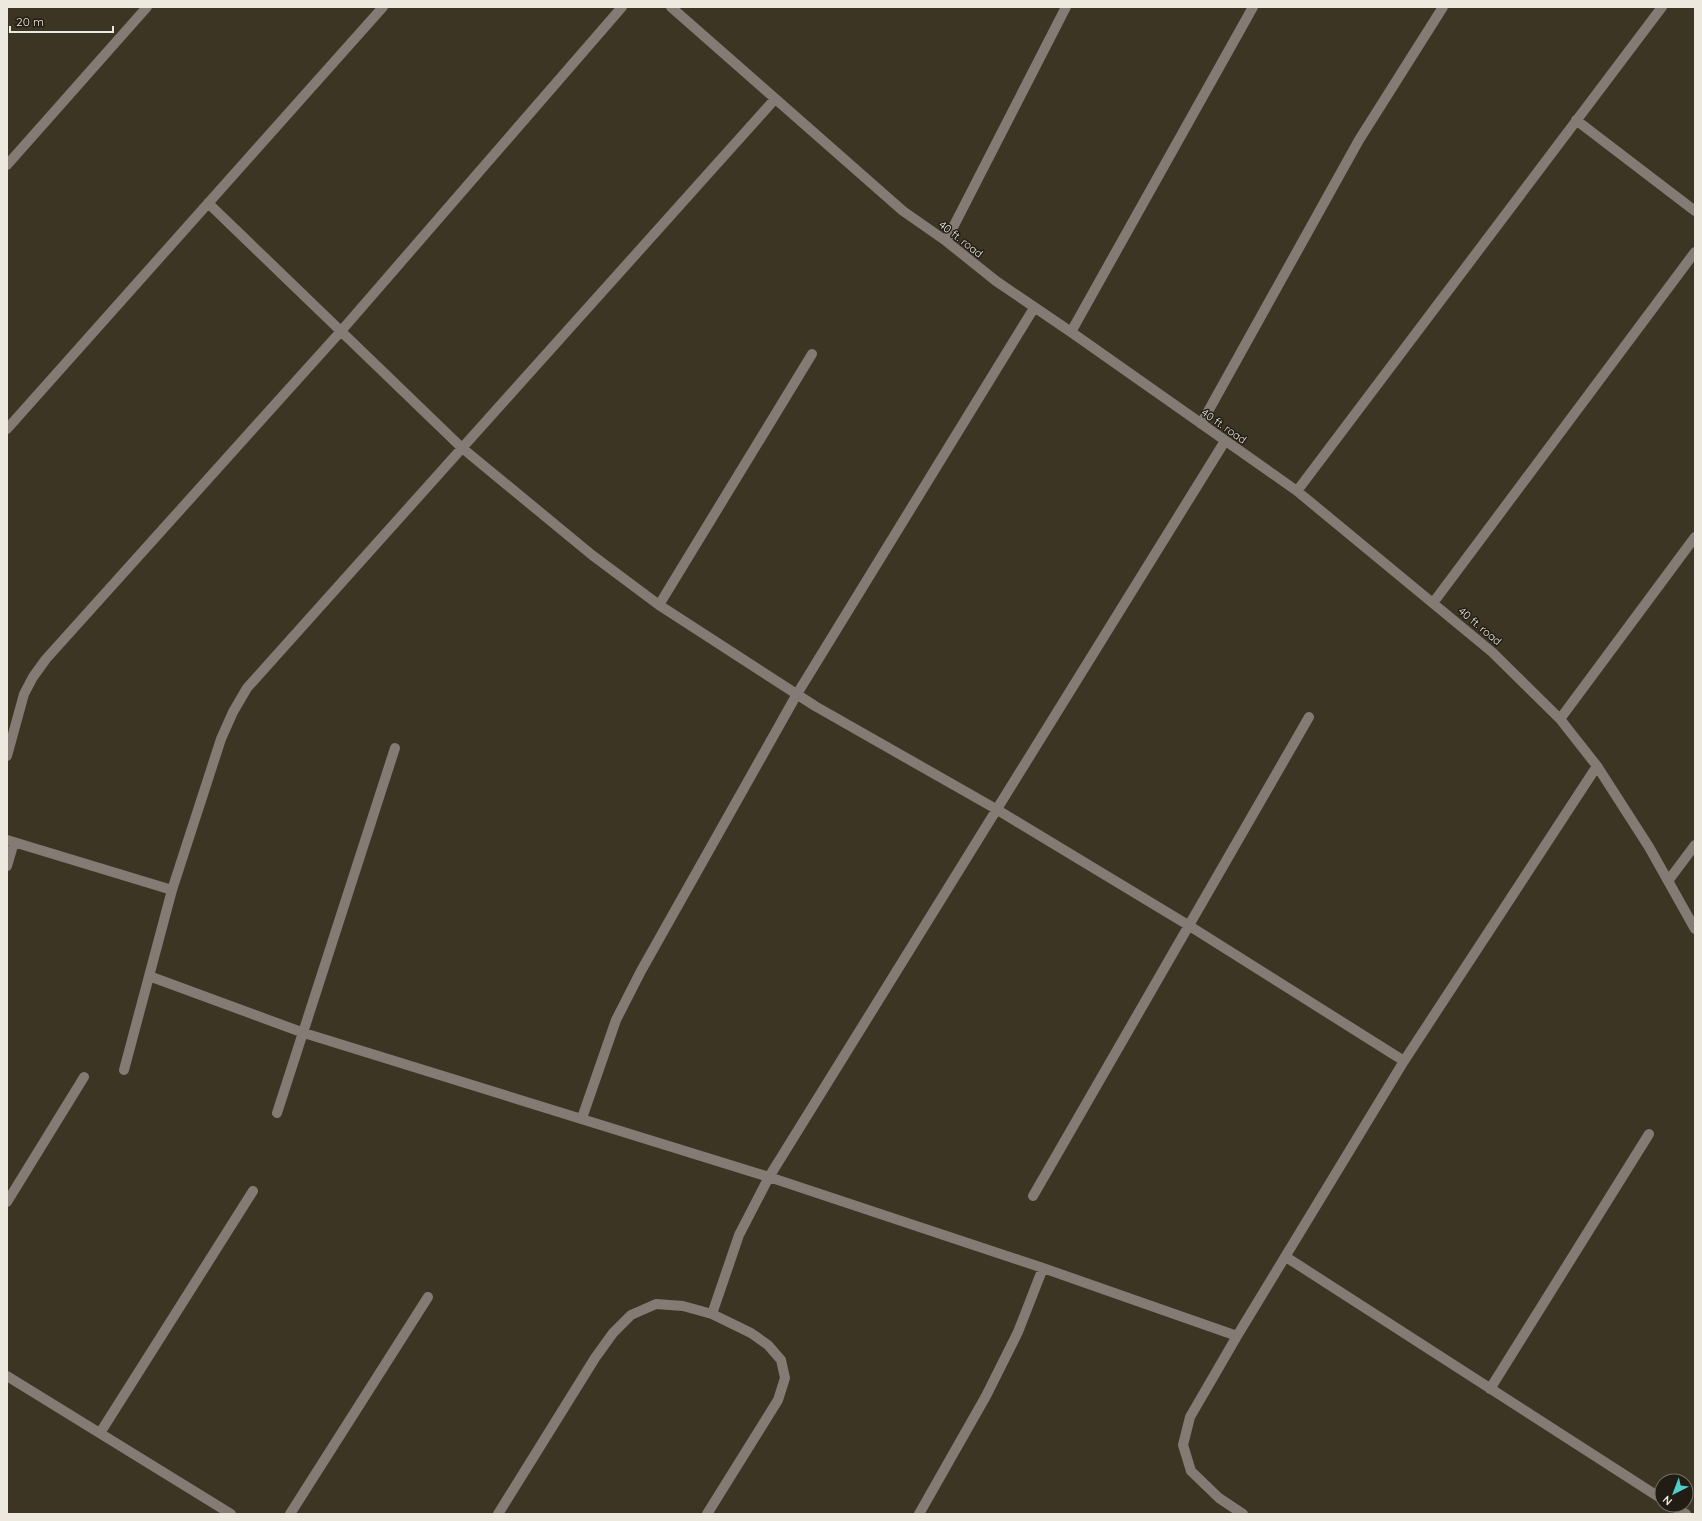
<svg xmlns="http://www.w3.org/2000/svg" width="1702" height="1521" viewBox="0 0 1702 1521" font-family="Quicksand,sans-serif">
	<rect width="100%" height="100%" fill="#3d3523"/>
	<g fill="none" stroke-linecap="round" stroke-linejoin="round">
		<!-- minor -->
		<path stroke="#837b74" stroke-width="10" d="M671,7l232,204 43,30 50,40 75,51 226,159 195,161 68,67 37,47 52,81 46,82
			M1576,120l119,91
			M7,165l140,-158
			M208,203l253,244 131,108 67,50 156,101 181,103 192,116 216,136
			M946,241l120,-234
			M1071,332l182,-325
			M1201,424l158,-284 84,-133
			M7,429l376,-422
			M1297,491l365,-484
			M1433,603l262,-351
			M659,605l153,-251
			M1560,719l135,-182
			M7,756l17,-62 9,-17 13,-18 296,-329 280,-323
			M7,840l165,50
			M7,866l7,-24
			M1668,881l27,-36
			M149,976l155,57 465,144 274,91 194,68
			M124,1070l48,-180 49,-151 12,-27 14,-24 528,-589
			M277,1113l118,-365
			M582,1118l34,-98 25,-49 156,-277 237,-386
			M1033,1196l276,-479
			M7,1202l77,-125
			M1286,1257l376,242
			M712,1314l27,-79 30,-58 456,-736
			M7,1376l224,138
			M1490,1389l159,-255
			M100,1433l153,-242
			M1671,1505l15,9
			M290,1514l138,-217
			M498,1514l97,-156 18,-25 18,-18 25,-11 27,2 29,8 39,19 17,12 13,15 4,18 -7,22 -71,114
			M919,1514l67,-118 32,-64 25,-64
			M1243,1514l-24,-16 -28,-27 -8,-26 7,-28 47,-81 167,-275 193,-295"/>
	</g>
	<g text-anchor="middle" stroke-width="3" stroke-linejoin="round" paint-order="stroke">
		<!-- street labels -->
		<g font-size="11" fill="#eee9de" stroke="#211d15">
			<text transform="translate(961 239) rotate(38)" y="4">40 ft. road</text>
			<text transform="translate(1224 426) rotate(35)" y="4">40 ft. road</text>
			<text transform="translate(1480 626) rotate(40)" y="4">40 ft. road</text>
		</g>
	</g>
	<!-- border -->
	<rect width="1702" height="1521" fill="none" stroke="#eee9de" stroke-width="16"/>
	<!-- north arrow -->
	<g transform="translate(1674 1493) rotate(222)"><circle r="19" fill="#211d15" stroke="#736f65"/>
	<path d="M0-3L7 15L0 10L-7 15Z" fill="#53cdc9"/>
	<text y="-6" font-size="11" font-weight="bold" text-anchor="middle" fill="#eee9de">N</text>
	</g>
	<!-- scale -->
	<path d="M10 26v6h103v-6" fill="none" stroke="#eee9de" stroke-width="2"/>
	<text x="16" y="26" font-size="12" fill="#eee9de" stroke="#211d15" stroke-width="3" paint-order="stroke">20 m</text>
</svg>
